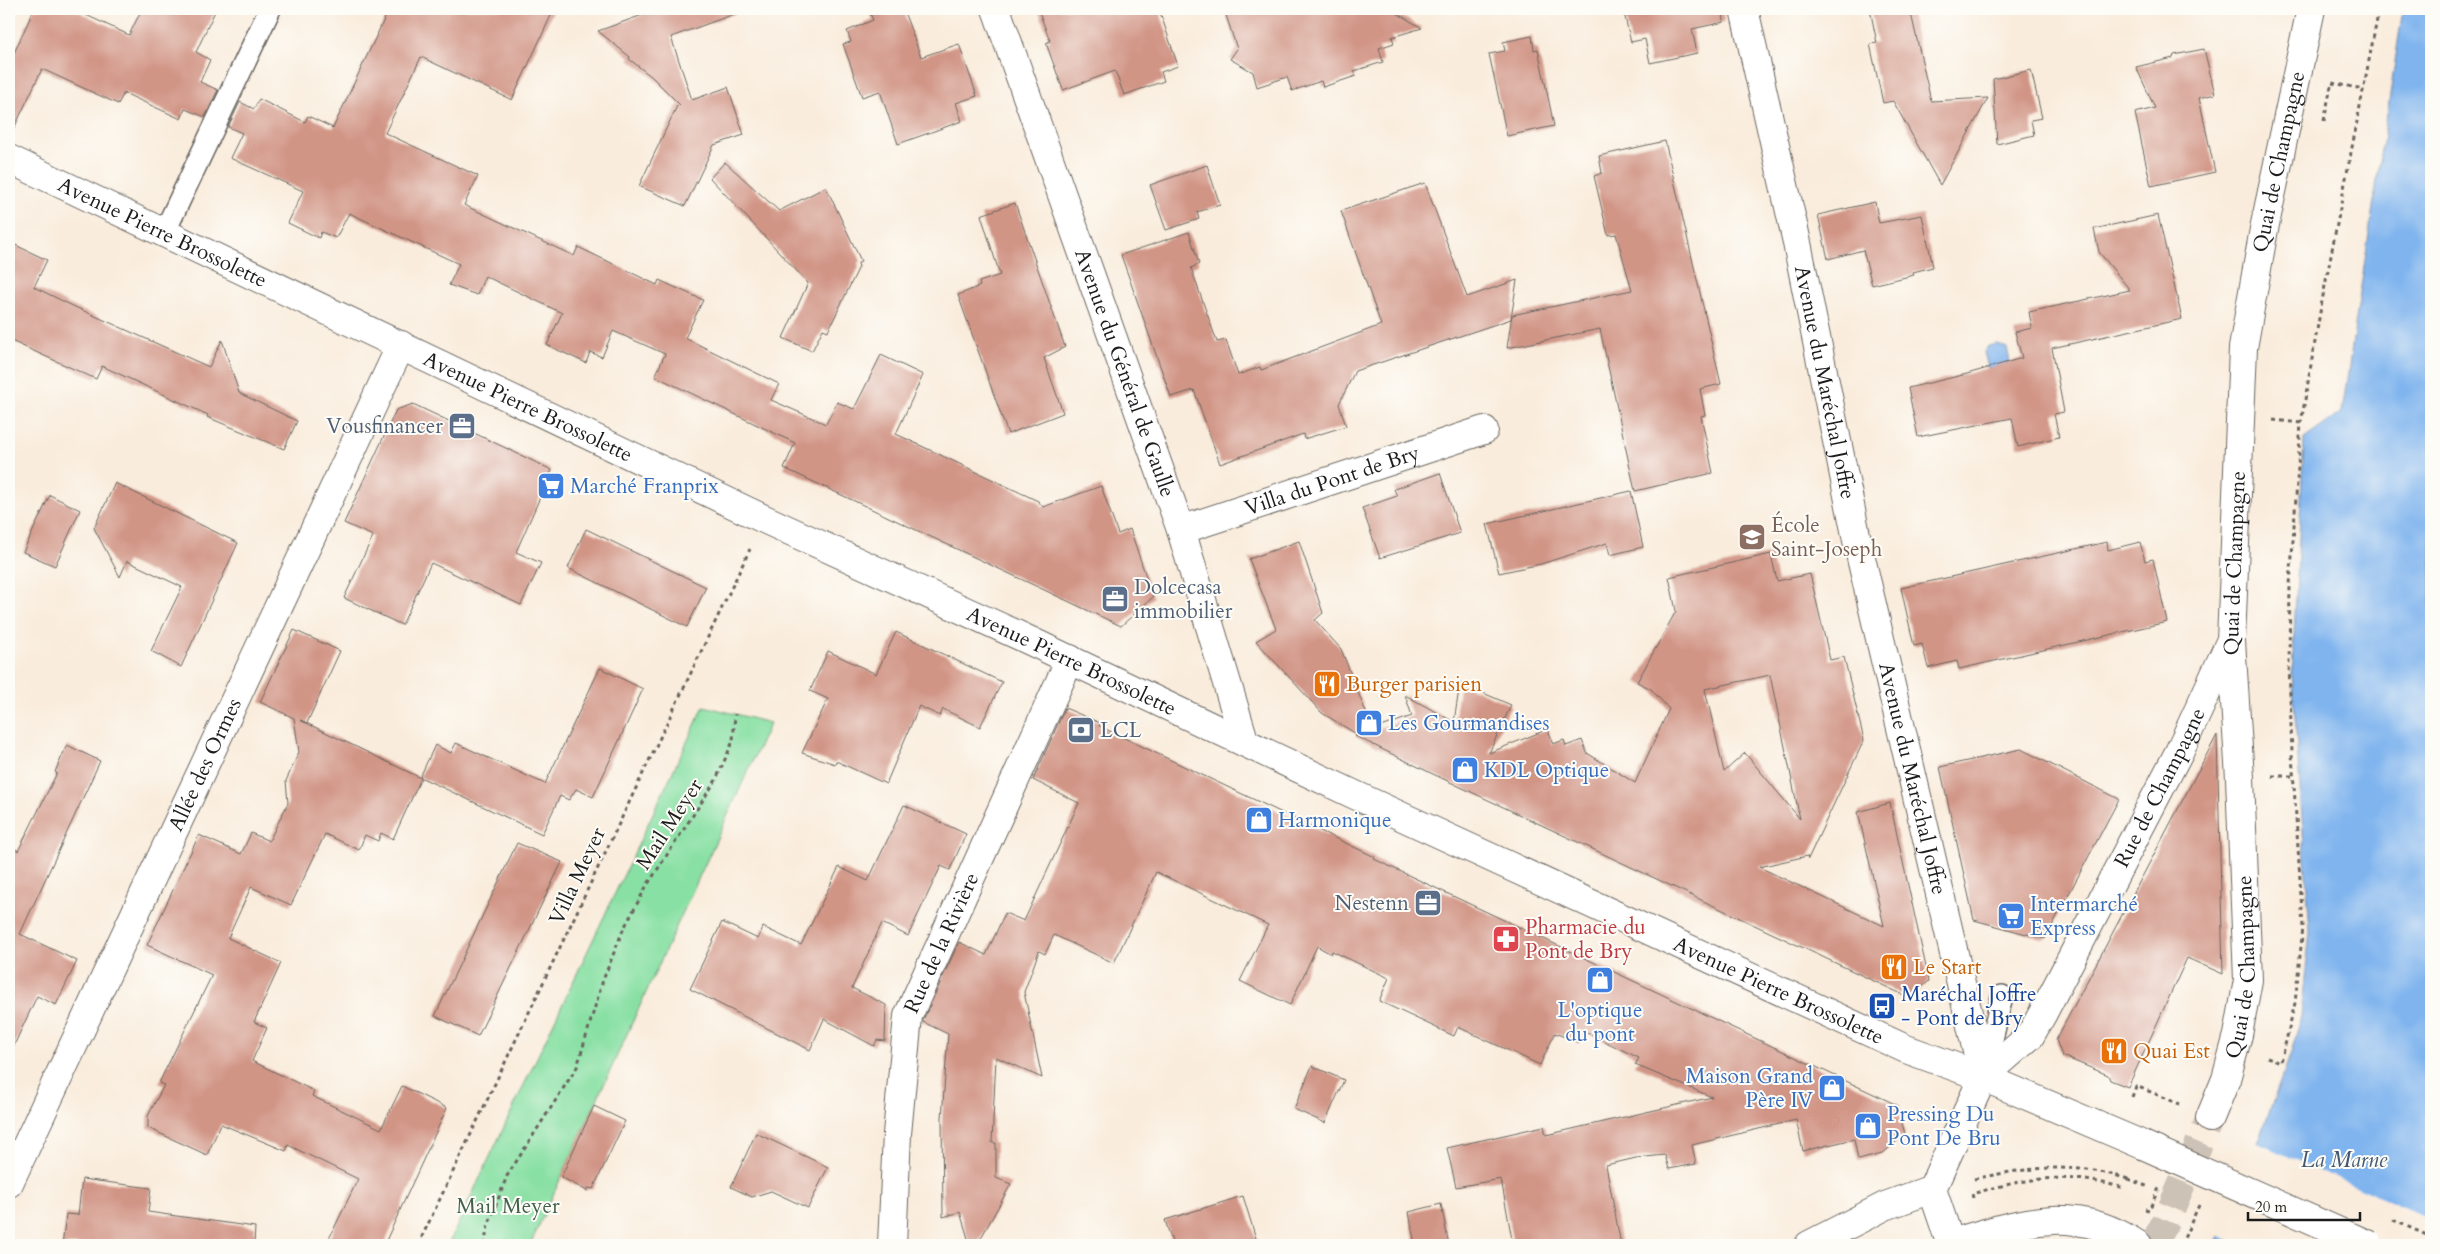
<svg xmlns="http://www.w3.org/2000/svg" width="2440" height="1254" viewBox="0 0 2440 1254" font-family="Cardo,serif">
	<rect width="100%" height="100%" fill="#fdfcf7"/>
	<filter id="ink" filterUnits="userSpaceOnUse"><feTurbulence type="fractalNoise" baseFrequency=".02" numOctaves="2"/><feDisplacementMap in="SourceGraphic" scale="10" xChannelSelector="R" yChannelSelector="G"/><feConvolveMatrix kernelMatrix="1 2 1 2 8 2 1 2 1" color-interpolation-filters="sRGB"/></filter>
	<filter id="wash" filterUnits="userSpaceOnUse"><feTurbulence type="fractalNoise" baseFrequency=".0096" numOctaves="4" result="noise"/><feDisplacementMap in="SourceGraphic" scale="20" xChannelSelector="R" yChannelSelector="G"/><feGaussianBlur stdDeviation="1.12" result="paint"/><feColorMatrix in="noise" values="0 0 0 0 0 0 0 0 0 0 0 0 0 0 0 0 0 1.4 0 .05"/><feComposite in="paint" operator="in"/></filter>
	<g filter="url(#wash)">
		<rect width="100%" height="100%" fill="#f9ecdc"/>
		<!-- green -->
		<path fill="#89e0a4" stroke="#527e60" d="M704,706l66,17 -240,522h-82z"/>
		<!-- water -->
		<path fill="#7fb4ee" stroke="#4e6885" d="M2403,9h28v1236h-216l43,-102 33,-90 10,-37 9,-84 -18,-258 12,-235 38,-27z
			M1997,344l10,4 8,35 -22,5 -9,-36 4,-6z"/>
		<!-- pier -->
		<path fill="#f9ecdc" d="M2255,1142l176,77v26h-191l-23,-10z"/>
		<g id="blocks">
			<!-- building -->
			<path fill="#d19586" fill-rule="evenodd" d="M34,9h39l56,26 13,-26h74l-20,43 14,8 -10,22 18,8 -13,27 -20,-8 -4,10 -57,-26 -6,11 -76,-35 -33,70v-75z
				M389,9h165l-42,91 -91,-43 -36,76 93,43 -14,29 110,51 4,-9 79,38 2,-5 44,20 -18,38 94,46 -8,16 55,24 11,-22 17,7 27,-54 42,20 -27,59 142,67 5,6 58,-21 17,48 12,-5 23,68 -32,29 -337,-158 11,-25 -140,-67 10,-22 -52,-23 -11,26 -12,-5 -4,11 -39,-18 15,-32 -77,-37 -8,19 -28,-10 10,-21 -110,-51 -13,25 -15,-6 -2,6 -31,-15 15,-32 -73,-33 12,-25 -14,-6 12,-25 14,7 5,-10 46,23 3,-6 25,12z
				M659,9h78v4l-66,24 21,63 36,-13 16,48 -30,10 -29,61 -46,-20 38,-80 3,-1 -28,-28 -23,-18 1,-2 -32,-26z
				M868,9h35l18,48 38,-13 18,52 -21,7 6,18 -64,23 -18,-53 -18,6 -19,-53 8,-2 -4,-11 26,-11z
				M1038,9h121l19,57 -17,6 3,9 -40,14 -9,-24 -52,19 -17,-47 4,-2z
				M1224,9h166l32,19 -30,9 2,6 -15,5 4,14 -29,9 2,5 -33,11 -2,-6 -29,10 -5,-14 -30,10 -4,-15 -23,-13 7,-10z
				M1623,9h100l1,13 -32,7 5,24 -47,10 -5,-24 -14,3z
				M1870,9h40l21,92 57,-3 -48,87 -47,-84 -10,2 -13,-59 7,-1z
				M1532,36l2,14 4,-1 16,77 -47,10 -18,-82 16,-3 -2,-9z
				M2204,49l11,45 -16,4 16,74 -64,14 -16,-73 20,-5 -19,-41 37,-9 1,-3z
				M2031,70l11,48 -11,2 3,15 -37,9 -4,-65z
				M1665,141l56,243 -21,5 5,26 -4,1 12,57 -78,18 -35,-162 -93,19 5,-33 120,-25 -16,-56 -8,1 -14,-59 8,-3 -3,-17z
				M725,162l54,49 47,-24 35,74 -3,2 1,4 -31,64 -5,-2 -11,22 -29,-13 25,-55 -98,-105z
				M1207,165l13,40 -23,7 2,7 -33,11 -16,-45z
				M1425,183l42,114 50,-17 -6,39 -156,52 -16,33 7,22 -42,13 -1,-5 -83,30 -26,-74 -23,7 -50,-142 68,-23 10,32 -8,4 26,74 9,-2 12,35 22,-8 1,3 120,-45 -40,-114z
				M1875,202l4,21 43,-8 11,52 -20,5 1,3 -42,10 -9,-35 -35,9 -10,-44z
				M1015,203l50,144 -21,11 19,55 -55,21 -50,-139 22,-9 -1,-4 21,-7 -19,-60z
				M2158,215l24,104 -130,29 12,64 -10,2 5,23 -41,10 -6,-29 -94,19 -10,-49 59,-14 55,-16 -7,-26 17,-4 -3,-16 101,-22 -31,-38 -5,-23z
				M9,242l38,18 -13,27 41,20 134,60 13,-27 17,53 58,28 -13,28 -77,-32 1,-2 -106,-49 -6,13 -87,-39z
				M413,404l139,66 -36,82 25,11 -20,42 -90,-42 -29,62 -58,-27 29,-62 -29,-13 52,-113z
				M1440,473l20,60 -80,25 -18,-50 35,-12 -3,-7z
				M115,483l123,60 -57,124 -30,-16 31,-64 -55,-26 -7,16 -26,-49z
				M1631,491l12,56 -33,8 -3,-12 -66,21 -42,9 -12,-49z
				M50,495l30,15 -25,56 -32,-14z
				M586,529l120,58 -19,40 -119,-59z
				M1299,541l24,72 -8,7 26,29 32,81 39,-14 -7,-21 49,27 6,-39 51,22 -22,48 59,-24 5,15 11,-4 2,6 16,-6 5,13 48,30 34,-74 -18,-20 -14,-7 39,-71 -7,-34 102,-23 6,27 33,-7 20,86 14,-3 20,83 -56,119 -1,-3 -48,11 125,59 -26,-114 32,-9 39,178 -19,17 -475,-223 -80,-39 3,-1 -36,-22 -66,-72 20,-12 -27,-70zM1770,675l30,144 -55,-66 -21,19 -19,-83z
				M2107,542l1,8 32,-8 5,19 8,-2 14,63 -208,47 -2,-8 -29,7 -6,-24 -8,2 -13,-58z
				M294,630l46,21 -33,72 -7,-3 121,58 -28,61 -12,-6 -3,8 -13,-6 -6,15 -34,-16 -34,71 -40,-18 -23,51 53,25 -27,59 13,6 -15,33 62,30 -2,5 69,33 21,-43 45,22 -63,137h-58l32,-66 -70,-34 -2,6 -65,-27 -14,31 -59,-27v-12l16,-31 -5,-2 53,-108 -65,-30 52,-110 42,19 10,-21 18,8 19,-38 -2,-22 13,-29 -5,-34 -34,-16z
				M896,632l106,50 -22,45 -37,-18 -3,7 -21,-10 -33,78 -50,-23 -1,3 -33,-11 26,-54 -18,-8 18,-40 48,23z
				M600,668l43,21 -50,108 -17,-8 -7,11 -9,-4 -18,38 -122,-57 15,-32 16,8 5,-10 89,41z
				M1065,708l35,15 -1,3 276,131 -1,2 523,246 8,29 -23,20 -24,6 -4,-21 -51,12 -7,-31 -104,25 4,19 -27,5 -4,-14 -29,3 -30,7 15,80h-108l-12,-66 -45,8 -9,-39 97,-22 2,9 166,-38 -77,-32 4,-7 -54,-26 -6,11 -24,-10 -15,32 -82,-38 -4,9 -75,-35 10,-23 -57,-27 -1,3 -14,-8 -27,59 -50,-24 28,-56 -112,-53 -42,91 -60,-28 -9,19 -6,-3 -15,41 18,86 -46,-21 -4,86h4v35l15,6 -34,61h-7l-10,-33 -17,5 -1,-99 6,-84 -25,-12v-2l36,-78 27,13 19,-42 19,8 55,-118 -46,-23z
				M2217,735l6,239 -36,-16 -59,129 -18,-7 -2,-5 -46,-19 -6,-16z
				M67,745l33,16 -80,173 57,27 -21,44 -19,-9 -28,60v-210l9,5 39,-78 -2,-1z
				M2021,749l98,50 -74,140 -71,-19 -34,-153z
				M904,805l62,29 -16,36 -9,-4 -33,70 -26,-13 -30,65 34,17 -1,36 -8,-1 -3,6 -50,-27 -14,31 -120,-61 32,-67 36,17 5,-12 38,18 38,-78 29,14z
				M517,843l45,19 -84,174 -43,-20z
				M1312,1066l32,14 -19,43 -31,-14z
				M594,1106l31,15 -32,68 -5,-1 -1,3 -26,-14z
				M756,1133l72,34 -20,41 -37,-17 -19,6 -21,-10z
				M82,1179l69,9 -3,24 107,15 -1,18h-192l4,-31 12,1z
				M1243,1196l15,49h-85l-8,-25z
				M1441,1204l8,41h-34l-6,-33z"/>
		</g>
	</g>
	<g filter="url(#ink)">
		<use href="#blocks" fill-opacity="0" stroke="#69655f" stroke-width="1"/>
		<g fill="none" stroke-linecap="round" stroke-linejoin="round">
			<!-- minor-tunnel -->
			<path stroke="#cdc2b6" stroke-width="28" stroke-dasharray="28 14" stroke-linecap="butt" d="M2153,1245l13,-24 44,-103"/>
			<!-- service casing -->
			<g stroke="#69655f" stroke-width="24">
				<path id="service" d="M164,233l106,-224
					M1984,1074l18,-78"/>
			</g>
			<!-- minor casing -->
			<g stroke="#69655f" stroke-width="30">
				<g id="minor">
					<path id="s1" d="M1744,9l52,229 62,307 125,532"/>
					<path id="s2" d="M1181,530l303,-100"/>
					<path id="s3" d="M2210,1118l16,-39 12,-44 10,-55 -8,-202 -9,-137 12,-293 21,-119 47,-220"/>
					<path id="s4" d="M9,1183l392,-838"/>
					<path d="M1932,1189l19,56"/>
					<path d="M1951,1243c69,-20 122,-41 187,2"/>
					<path id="s5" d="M892,1245l5,-111 11,-118 162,-357"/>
					<path id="s6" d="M1809,1245l76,-39 47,-17 51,-112 47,-41 13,-23 136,-261 50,-108"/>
				</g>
			</g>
			<!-- tertiary casing -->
			<g stroke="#69655f" stroke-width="30">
				<g id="tertiary">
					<path id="s7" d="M996,9l185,521 63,210"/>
				</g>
			</g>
			<!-- secondary casing -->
			<g stroke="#69655f" stroke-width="30">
				<g id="secondary">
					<path id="s8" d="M9,159l755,360 258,118 331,157 553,255 77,28 160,68"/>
				</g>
			</g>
			<!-- path -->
			<path stroke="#69655f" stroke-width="3" stroke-dasharray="4 4" stroke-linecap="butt" d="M2332,83l31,6
				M2324,121l7,-35
				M2273,420l28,3
				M2272,776h21
				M2267,1057l14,5 14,-59 8,-76 -11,-173 -3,-91 1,-78 11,-162 21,-122 57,-292
				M2132,1097l4,-11 44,18
				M1974,1179c54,-12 100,-17 154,0
				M1973,1198l-1,-4c57,-17 94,-22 152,-6
				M2145,1209l4,1 10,-22
				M418,1245l332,-696
				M484,1245l4,-19 19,-50 70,-109 26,-87 20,-50 23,-43 70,-107 17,-39 2,-27
				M2181,1245l18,-40"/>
			<!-- service -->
			<use href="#service" stroke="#fff" stroke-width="21"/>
			<!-- minor -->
			<use href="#minor" stroke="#fff" stroke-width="28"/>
			<!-- tertiary -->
			<use href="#tertiary" stroke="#fff" stroke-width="28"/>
			<!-- secondary -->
			<use href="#secondary" stroke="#fff" stroke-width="28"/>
			<!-- secondary-bridge casing -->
			<g stroke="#69655f" stroke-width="30" stroke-linecap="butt">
				<path id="secondary-bridge" d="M2143,1145l226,100"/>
			</g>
			<!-- path-bridge -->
			<path stroke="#69655f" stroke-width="3" stroke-dasharray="4 4" stroke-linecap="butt" d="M2128,1179l21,8
				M2393,1220l38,17"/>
			<!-- secondary-bridge -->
			<use href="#secondary-bridge" stroke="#fff" stroke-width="28"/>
		</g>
	</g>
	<!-- icons -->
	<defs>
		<g id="office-square" transform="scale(1.4375)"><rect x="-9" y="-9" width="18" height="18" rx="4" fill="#5c6f8a" stroke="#fdfcf7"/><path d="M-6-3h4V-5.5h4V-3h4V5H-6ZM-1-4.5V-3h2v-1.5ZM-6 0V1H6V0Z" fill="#fff"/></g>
		<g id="supermarket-square" transform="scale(1.4375)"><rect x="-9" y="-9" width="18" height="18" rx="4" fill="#3f7fe0" stroke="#fdfcf7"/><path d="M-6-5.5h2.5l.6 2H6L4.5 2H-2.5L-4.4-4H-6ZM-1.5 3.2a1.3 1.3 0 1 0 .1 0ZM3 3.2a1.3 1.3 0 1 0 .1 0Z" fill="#fff"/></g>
		<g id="school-square" transform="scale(1.4375)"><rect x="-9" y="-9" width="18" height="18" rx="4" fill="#8d6e63" stroke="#fdfcf7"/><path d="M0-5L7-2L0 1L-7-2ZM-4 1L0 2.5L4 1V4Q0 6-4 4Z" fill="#fff"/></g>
		<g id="restaurant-square" transform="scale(1.4375)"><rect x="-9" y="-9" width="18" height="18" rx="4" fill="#e8710a" stroke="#fdfcf7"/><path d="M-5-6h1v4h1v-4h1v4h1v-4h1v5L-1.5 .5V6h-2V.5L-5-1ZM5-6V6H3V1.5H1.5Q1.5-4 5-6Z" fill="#fff"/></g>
		<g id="shop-square" transform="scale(1.4375)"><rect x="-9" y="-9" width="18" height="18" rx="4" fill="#3f7fe0" stroke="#fdfcf7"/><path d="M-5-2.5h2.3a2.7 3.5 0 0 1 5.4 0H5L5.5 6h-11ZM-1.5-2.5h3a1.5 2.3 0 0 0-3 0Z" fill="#fff"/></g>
		<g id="bank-square" transform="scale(1.4375)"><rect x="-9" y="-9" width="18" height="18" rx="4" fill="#5c6f8a" stroke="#fdfcf7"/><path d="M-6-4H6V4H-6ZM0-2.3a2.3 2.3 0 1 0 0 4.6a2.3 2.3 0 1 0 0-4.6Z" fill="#fff"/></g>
		<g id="pharmacy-square" transform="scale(1.4375)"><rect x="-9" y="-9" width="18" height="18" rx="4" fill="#e0444e" stroke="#fdfcf7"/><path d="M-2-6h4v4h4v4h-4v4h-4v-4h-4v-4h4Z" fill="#fff"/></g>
		<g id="bus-square" transform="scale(1.4375)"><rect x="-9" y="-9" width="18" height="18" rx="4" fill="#1a4fb4" stroke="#fdfcf7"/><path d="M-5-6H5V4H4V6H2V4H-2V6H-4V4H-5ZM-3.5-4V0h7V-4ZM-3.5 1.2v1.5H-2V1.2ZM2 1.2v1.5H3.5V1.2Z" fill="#fff"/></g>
	</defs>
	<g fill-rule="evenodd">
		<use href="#office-square" x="462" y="426"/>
		<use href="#supermarket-square" x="551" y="486"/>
		<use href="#school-square" x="1752" y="537"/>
		<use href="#office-square" x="1115" y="599"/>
		<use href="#restaurant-square" x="1327" y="684"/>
		<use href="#shop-square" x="1369" y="723"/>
		<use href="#bank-square" x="1081" y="730"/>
		<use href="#shop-square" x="1465" y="770"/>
		<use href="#shop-square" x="1259" y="820"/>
		<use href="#office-square" x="1428" y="903"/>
		<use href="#supermarket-square" x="2011" y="916"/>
		<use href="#pharmacy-square" x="1506" y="939"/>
		<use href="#restaurant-square" x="1894" y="967"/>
		<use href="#shop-square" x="1600" y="980"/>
		<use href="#bus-square" x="1882" y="1006"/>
		<use href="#restaurant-square" x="2114" y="1051"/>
		<use href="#shop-square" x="1832" y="1088"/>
		<use href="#shop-square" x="1868" y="1126"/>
	</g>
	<g text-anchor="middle" stroke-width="4" stroke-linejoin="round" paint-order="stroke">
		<!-- street labels -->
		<g font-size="21" fill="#1c1c1c" stroke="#fdfcf7">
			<text dy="7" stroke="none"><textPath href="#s3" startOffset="966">Quai de Champagne</textPath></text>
			<text dy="7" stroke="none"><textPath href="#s8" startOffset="170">Avenue Pierre Brossolette</textPath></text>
			<text dy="7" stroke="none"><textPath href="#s7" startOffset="386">Avenue du Général de Gaulle</textPath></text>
			<text dy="7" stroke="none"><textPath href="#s1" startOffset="382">Avenue du Maréchal Joffre</textPath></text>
			<text dy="7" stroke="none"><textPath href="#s8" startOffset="575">Avenue Pierre Brossolette</textPath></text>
			<text dy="7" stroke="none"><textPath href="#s2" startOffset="159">Villa du Pont de Bry</textPath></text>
			<text dy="7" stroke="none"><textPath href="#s3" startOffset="561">Quai de Champagne</textPath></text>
			<text dy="7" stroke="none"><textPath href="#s8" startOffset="1175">Avenue Pierre Brossolette</textPath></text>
			<text dy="7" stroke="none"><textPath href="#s4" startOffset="462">Allée des Ormes</textPath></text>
			<text dy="7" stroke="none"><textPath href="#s1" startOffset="788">Avenue du Maréchal Joffre</textPath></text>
			<text dy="7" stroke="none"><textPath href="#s6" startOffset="601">Rue de Champagne</textPath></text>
			<text transform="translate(669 824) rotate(-57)" y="7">Mail Meyer</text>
			<text transform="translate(577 876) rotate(-65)" y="7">Villa Meyer</text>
			<text dy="7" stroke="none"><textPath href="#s5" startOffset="310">Rue de la Rivière</textPath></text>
			<text dy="7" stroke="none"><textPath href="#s3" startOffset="156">Quai de Champagne</textPath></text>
			<text dy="7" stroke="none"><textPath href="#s8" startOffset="1955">Avenue Pierre Brossolette</textPath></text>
		</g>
		<!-- service labels -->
		<g font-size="21" fill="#4e5e75" stroke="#fdfcf7" text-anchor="end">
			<text x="443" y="433">Vousfinancer</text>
			<text x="1134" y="594" text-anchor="start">Dolcecasa<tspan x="1134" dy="24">immobilier</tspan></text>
			<text x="1100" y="737" text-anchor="start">LCL</text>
			<text x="1409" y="910">Nestenn</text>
		</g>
		<!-- shop labels -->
		<g font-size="21" fill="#366cbe" stroke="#fdfcf7" text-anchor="start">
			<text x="570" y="493">Marché Franprix</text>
			<text x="1388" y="730">Les Gourmandises</text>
			<text x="1484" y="777">KDL Optique</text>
			<text x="1278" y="827">Harmonique</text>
			<text x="2030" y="911">Intermarché<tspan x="2030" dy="24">Express</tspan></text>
			<text x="1600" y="1017" text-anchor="middle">L'optique<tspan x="1600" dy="24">du pont</tspan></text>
			<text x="1813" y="1083" text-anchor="end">Maison Grand<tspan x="1813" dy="24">Père IV</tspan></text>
			<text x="1887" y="1121">Pressing Du<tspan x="1887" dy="24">Pont De Bru</tspan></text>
		</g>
		<!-- education labels -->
		<g font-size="21" fill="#785e54" stroke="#fdfcf7" text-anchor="start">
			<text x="1771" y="532">École<tspan x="1771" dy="24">Saint-Joseph</tspan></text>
		</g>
		<!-- food labels -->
		<g font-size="21" fill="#c56008" stroke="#fdfcf7" text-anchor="start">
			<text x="1346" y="691">Burger parisien</text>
			<text x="1913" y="974">Le Start</text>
			<text x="2133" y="1058">Quai Est</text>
		</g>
		<!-- health labels -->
		<g font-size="21" fill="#be3a42" stroke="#fdfcf7" text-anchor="start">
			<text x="1525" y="934">Pharmacie du<tspan x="1525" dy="24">Pont de Bry</tspan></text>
		</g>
		<!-- transit labels -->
		<g font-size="21" fill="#164399" stroke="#fdfcf7" text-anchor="start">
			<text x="1901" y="1001">Maréchal Joffre<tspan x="1901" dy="24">- Pont de Bry</tspan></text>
		</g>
		<!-- park labels -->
		<g font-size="21" fill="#42614c" stroke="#fdfcf7">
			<text x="508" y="1213">Mail Meyer</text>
		</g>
		<!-- water labels -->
		<g font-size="22" font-style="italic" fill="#445970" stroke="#fdfcf7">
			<text x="2344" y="1167">La Marne</text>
		</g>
	</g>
	<!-- margin -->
	<rect width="2440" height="1254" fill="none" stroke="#fdfcf7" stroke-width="30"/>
	<!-- scale -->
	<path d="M2248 1212v8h112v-8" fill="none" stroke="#1c1c1c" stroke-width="2.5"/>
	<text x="2255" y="1212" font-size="15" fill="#1c1c1c" stroke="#fdfcf7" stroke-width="4" paint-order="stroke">20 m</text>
</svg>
